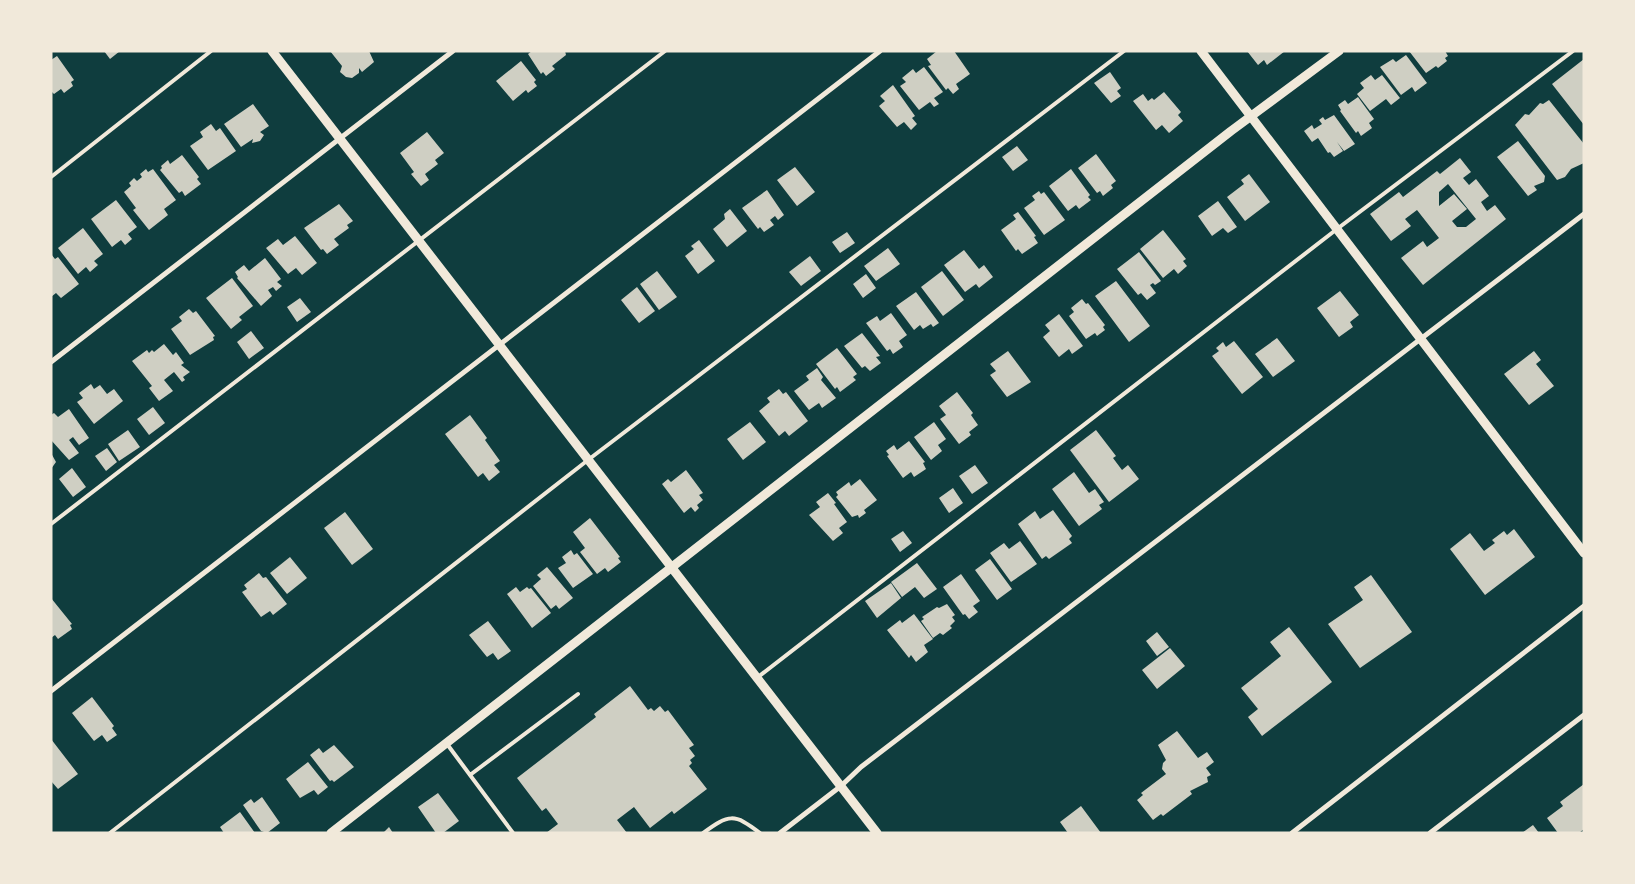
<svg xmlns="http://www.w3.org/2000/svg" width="1635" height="884" viewBox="0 0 1635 884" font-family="Manrope,sans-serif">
	<rect width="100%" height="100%" fill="#0f3d3e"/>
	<!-- building -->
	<path fill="#cfcfc3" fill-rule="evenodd" d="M104,51h16l-10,8z
		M330,51h39l5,11 -12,10 -3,-4v5l-7,5 -6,-1 -6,-5 2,-6z
		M532,51h33l1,4 -14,11 3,3 -9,7 -3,-4 -2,2 -13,-20z
		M937,51h17l16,23 -14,10 3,5 -6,5 -5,-6 -2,2 -18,-24 3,-1 -4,-6z
		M1247,51h38l-18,14 -3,-5 -6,5z
		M1409,51h36l3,5 -3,2 2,3 -9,7 -2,-2 -10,7z
		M1406,55l21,28 -12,9 -3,-5 -11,8 -21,-28 13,-8 3,3z
		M57,56l17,24 -3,2 2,4 -9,7 -3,-4 -7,5 -3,-3v-31z
		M1584,59v66l-32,-41z
		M521,61l15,19 -2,2 3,4 -9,7 -2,-3 -13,11 -17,-20z
		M924,67l19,25 -9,6 5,6 -5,3 -4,-5 -11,8 -19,-24 6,-4 -4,-4 11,-9 3,4z
		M1110,72l11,16 -4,3 4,5 -10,7 -17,-20z
		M1371,75l4,5 7,-5 18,23 -9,7 -5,-6 -16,12 -13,-17 7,-6 -4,-5z
		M893,85l22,31 -3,2 5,6 -6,6 -7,-8 -7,5 -18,-21 6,-5 -5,-5z
		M1164,92l17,20 -3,3 5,6 -14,12 -7,-8 -6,5 -23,-29 10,-7 5,7 4,-3 2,2z
		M1358,97l16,22 -5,4 3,5 -11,8 -3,-5 -2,2 -16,-22 1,-1 -3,-5 7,-5 3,4z
		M1549,100l35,44v19l-13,6 -6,8 -8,3 -42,-55 10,-11 4,1 11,-12 3,1z
		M253,104l16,22 -9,6 4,3 -4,6 -8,2 1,-4 -12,8 -17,-23z
		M1334,115l21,29 -11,7 -7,-9 6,9 -9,6 -4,-5 -2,1 -10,-15 -6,4 -8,-11 8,-6 2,4 8,-5 -3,-4 4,-3 2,3z
		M211,124l5,7 4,-3 16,23 -28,19 -18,-24 13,-9 -3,-5z
		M427,132l17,21 -9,7 3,4 -13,10 4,6 -8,6 -10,-12 3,-2 -14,-19z
		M1518,141l27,35 -1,6 -10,4 3,4 -9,6 -31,-39z
		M1017,146l11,14 -15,11 -11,-14z
		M1096,154l20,27 -5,4 2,3 -10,8 -3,-5 -3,2 -19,-25z
		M182,155l17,22 -2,2 4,5 -16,12 -3,-5 -3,2 -19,-23 2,-2 -1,-2 7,-6 2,4z
		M1460,158l11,14 -8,6 6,7 7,-6 13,17 -8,6 6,9 8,-6 11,14 -83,66 -22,-27 22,-17 4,6 12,-9 -22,-28 -12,9 6,7 -20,15 -21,-27 29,-22 4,5 34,-26 3,3zM1448,184l28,35 -10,8h-9l-5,-6 15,-12 -13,-15 -15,12v-14z
		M795,167l20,25 -18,14 -20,-26z
		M146,169l2,3 5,-3 23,31 -12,9 4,6 -19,15 -16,-20 3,-2 -12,-16 7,-6 -2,-3 5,-5 3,3 5,-4 -2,-3z
		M1071,169l19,26 -2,2 3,3 -12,9 -3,-4 -8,6 -19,-25z
		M1249,174l21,28 -25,19 -18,-24 17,-13 -3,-4z
		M767,190l17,25 -6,5 -3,-4 -5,4 4,5 -10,7 -4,-5 -2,2 -16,-21z
		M1039,191l2,3 3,-2 21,28 -21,15 -20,-27 11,-8 -3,-4z
		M116,200l21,27 -9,7 4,5 -7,6 -4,-5 -9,7 -21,-28z
		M1218,201l19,26 -9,6 -5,-5 -11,8 -14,-20z
		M339,204l14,17 -6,4 2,3 -15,11 5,6 -12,9 -4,-5 -2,1 -17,-22z
		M730,209l17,22 -20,16 -14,-18 12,-10 -1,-5z
		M1018,212l18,24 -2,1 4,6 -16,11 -4,-5 -2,2 -15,-21 15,-11 -3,-4z
		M83,228l20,26 -9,7 4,4 -8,7 -4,-5 -8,7 -20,-26z
		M1163,230l23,29 -3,2 4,5 -9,8 -4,-5 -11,9 -23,-29z
		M847,232l8,11 -15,10 -8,-11z
		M295,236l22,27 -15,12 -6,-7 -8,6 -22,-26 12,-9 5,6z
		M699,240l16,21 -17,13 -13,-18 9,-7 -3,-3z
		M888,248l12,16 -24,17 -12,-15z
		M964,250l15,19 5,-4 9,12 -14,11 -3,-4 -11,8 -21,-27z
		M1139,252l22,29 -6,4 -2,-2 -3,2 6,8 -9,7 -6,-7 -3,2 -21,-26z
		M51,254l4,5 3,-2 21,27 -18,14 -5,-5 -5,4z
		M810,256l11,15 -20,15 -12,-14z
		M265,258l16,21 -4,3 5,4 -6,5 -3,-4 -5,3 4,6 -11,10 -24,-28 1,-1 -3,-5 9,-7 5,6z
		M657,271l20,26 -18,13 -19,-26z
		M942,271l22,29 -21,16 -22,-29z
		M866,274l10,14 -13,10 -10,-14z
		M232,278l21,28 -14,11 3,3 -11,9 -25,-31z
		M1116,281l34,45 -21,16 -34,-46z
		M637,287l18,24 -16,12 -18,-23z
		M1340,291l19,24 -9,7 3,5 -14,10 -22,-29z
		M916,292l23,31 -6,4 -2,-3 -8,5 -3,-4 -6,5 -18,-24z
		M300,298l11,14 -14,10 -10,-15z
		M1082,299l4,5 2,-1 17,22 -2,2 2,3 -8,6 -2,-3 -9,6 -17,-23 5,-4 -3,-4z
		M189,309l4,4 3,-2 19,25 -2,1 1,3 -24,15 -19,-26 11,-8 -3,-4z
		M891,313l16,22 -8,6 4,6 -10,7 -3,-5 -3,2 -21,-28 11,-7 3,5z
		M1059,314l24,32 -11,8 -3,-5 -10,8 -16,-20 7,-6 -5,-6z
		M251,331l13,17 -15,11 -12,-17z
		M862,333l18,23 -4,1 5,6 -11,8 -5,-5 -3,2 -18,-22z
		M1277,338l18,23 -22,16 -18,-23z
		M1234,341l29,36 -21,17 -30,-38 7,-5 -3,-3 7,-6 3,5z
		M164,344l9,11 3,-3 8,11 -3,2 9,7 -7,5 2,3 -3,2 -8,-10 -10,8 9,11 -14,10 -10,-13 3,-2 -20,-25 15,-11 2,3 3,-3 2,2z
		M837,348l20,26 -4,3 3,3 -16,12 -3,-5 -2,2 -19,-25z
		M1008,351l23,31 -24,15 -17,-22 6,-4 -6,-7z
		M1534,351l7,9 -5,4 18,22 -25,19 -25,-31z
		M817,368l6,9 -2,3 15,18 -14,10 -3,-5 -10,7 -15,-19 15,-11 -3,-4z
		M91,384l3,5 6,-4 7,9 7,-5 9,12 -29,23 -17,-22 6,-4 -4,-5z
		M779,389l4,5 3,-2 22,29 -19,15 -4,-5 -6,5 -20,-25 11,-9 -3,-4z
		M957,392l16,21 -2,2 7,10 -9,7 2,3 -12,9 -19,-25 6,-4 -7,-9z
		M153,407l12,16 -16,12 -12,-16z
		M69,409l20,29 -10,7 -6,-8 -4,3 10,13 -10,7 -18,-20v-25l3,-2 4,4z
		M470,415l17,23 -2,2 15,21 -6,4 6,7 -11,9 -6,-8 -5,4 -33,-43z
		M750,422l16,20 -23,18 -16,-21z
		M934,422l12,17 -8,6 4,6 -11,9 -17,-23z
		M128,430l12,17 -21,14 -11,-17z
		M1096,430l20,26 -3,2 9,12 6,-5 11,14 -30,23 -39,-52z
		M909,441l16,21 -2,1 3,6 -12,8 -3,-5 -8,6 -16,-22 2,-1 -3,-4 8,-6 3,5z
		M107,448l10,14 -11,9 -11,-15z
		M51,453l5,9 -5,7z
		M975,465l13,18 -16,11 -13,-18z
		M72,468l14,19 -13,10 -14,-18z
		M686,470l17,23 -4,2 4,5 -6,5 2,3 -4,4 -4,-5 -7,6 -22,-29 6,-5 3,3z
		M1074,472l15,21 6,-4 9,13 -5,3 3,4 -23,17 -27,-37z
		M860,479l17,21 -13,10 2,3 -7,5 -1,-3 -6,2 -16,-20 2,-2 -2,-3 13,-10 2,4z
		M953,488l10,15 -14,10 -10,-15z
		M828,493l8,10 -2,1 13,18 -8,6 4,5 -10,8 -24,-26 11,-8 -4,-5z
		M1053,510l19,26 -3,3 3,4 -23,16 -3,-3 -4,3 -24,-35 17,-13 5,8z
		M345,512l28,37 -21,16 -28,-37z
		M590,518l30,39 -2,1 3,4 -13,10 -3,-4 -8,6 -17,-22 5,-4 -12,-16z
		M1514,529l21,28 -50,38 -35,-46 20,-16 14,18 11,-8 -3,-3 12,-9 3,4z
		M903,531l9,12 -12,9 -9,-13z
		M1020,541l17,23 -26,18 -21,-29 14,-10 5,6z
		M571,550l3,5 3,-2 16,21 -20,14 -15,-20 8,-5 -4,-6z
		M290,557l17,21 -20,16 -17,-21z
		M990,559l22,30 -15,11 -22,-30z
		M917,563l20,26 -13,9 -9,-11 -13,10 -11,-15z
		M547,567l26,31 -14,11 -3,-4 -5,4 -18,-23 8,-7 -4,-4z
		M259,573l4,5 3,-1 21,27 -14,11 -3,-4 -9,6 -19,-25 5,-3 -3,-4z
		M961,574l19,27 -7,5 5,6 -9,7 -4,-5 -2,1 -20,-28z
		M1371,575l41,57 -52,36 -32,-44 35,-24 -9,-13z
		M891,583l10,15 -24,20 -12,-17z
		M516,587l4,5 7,-5 2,2 2,-1 20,25 -19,15 -25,-34z
		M51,598l21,26 -2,1 2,4 -14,10 -3,-4 -4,3z
		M947,604l8,11 -3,2 3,4 -5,5 2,2 -9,7 -3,-2 -7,5 -12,-17 3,-2 -2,-2 15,-10 2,1z
		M914,614l19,25 -9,6 4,7 -12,10 -5,-7 -2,3 -22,-28 13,-10 2,3z
		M488,621l23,30 -13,9 -5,-7 -6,4 -18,-22z
		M1289,627l43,55 -70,54 -14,-19 10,-8 -17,-21 40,-32 -11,-14z
		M1157,632l12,15 -12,9 -11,-15z
		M1170,648l15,18 -28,23 -15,-19z
		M630,686l18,24 3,-2 3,3 6,-5 5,6 3,-2 26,35 -5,3 6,8 -5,4 2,3 -3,3 18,23 -33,25 -2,-3 -22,17 -16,-21 -17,13 10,13h-81l12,-9 -12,-16 -4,3 -25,-33 79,-61 -2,-3z
		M92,697l22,29 -2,2 5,7 -10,7 -5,-7 -8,6 -22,-28z
		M1177,731l21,27 9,-6 7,10 -8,6 5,7 -4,2 1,5 -18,9 2,3 -29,22 -2,-2 -8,6 -16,-20 6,-5 -2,-2 25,-19 -4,-5 1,-6 3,-3 -8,-15z
		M51,739l27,35 -20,15 -7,-8z
		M334,745l20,22 -20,15 -2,-2 -2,1 -20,-26 9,-7 4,5z
		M308,762l20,25 -10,8 -4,-5 -14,8 -14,-19z
		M1584,784v45l-5,4h-21l-11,-15 16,-12 -3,-4z
		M438,793l21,28 -16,12h-7l-18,-26z
		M262,797l18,26 -13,10 -6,-2 -18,-26 8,-6 3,4z
		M1081,806l20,27h-33l-8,-11z
		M240,812l15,21h-31l-4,-6z
		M1533,825l6,8h-17z
		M389,827l4,6h-10z"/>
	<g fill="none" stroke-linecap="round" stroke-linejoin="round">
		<!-- service -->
		<path stroke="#f1e9da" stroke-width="4" d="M51,177l160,-126
			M51,524l614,-473
			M758,677l579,-448 236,-178
			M447,744l66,89
			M470,775l108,-81
			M110,833l478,-373 536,-409
			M703,833c26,-19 31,-20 57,0"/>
		<!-- minor -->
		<path stroke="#f1e9da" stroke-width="5" d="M51,362l402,-311
			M51,691l829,-640
			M780,833l61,-47 20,-19 723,-553
			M1292,833l292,-227
			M1430,833l154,-118"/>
		<!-- tertiary -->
		<path stroke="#f1e9da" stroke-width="9" d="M272,51l605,782
			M1201,51l383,502
			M331,833l900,-702 108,-80"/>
	</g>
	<!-- border -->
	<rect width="1635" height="884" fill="none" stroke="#f1e9da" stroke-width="105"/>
</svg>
